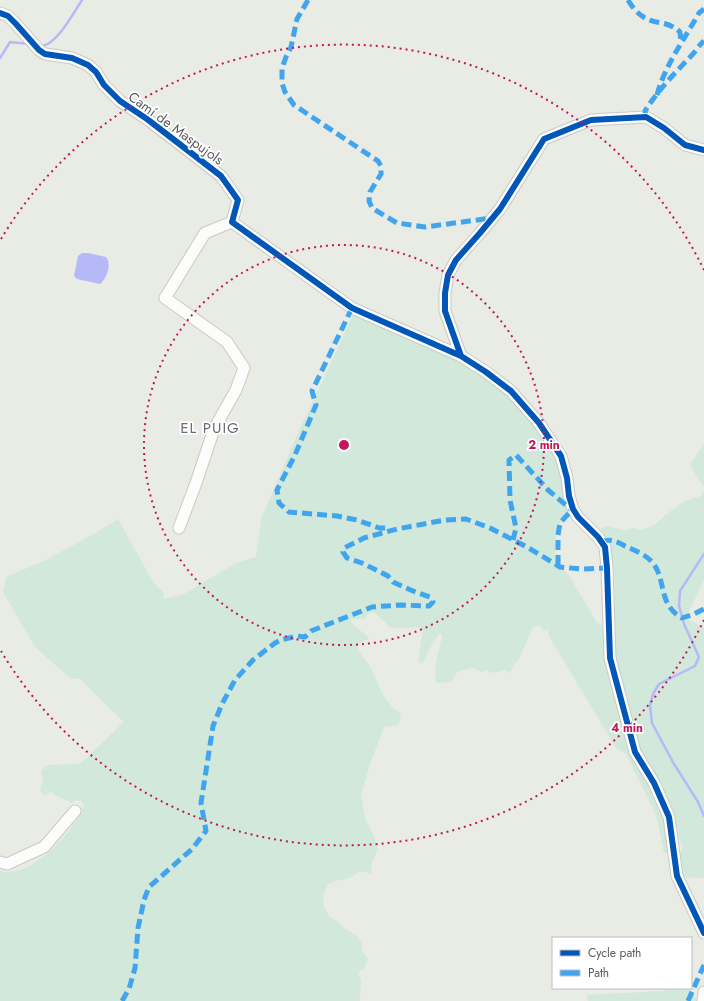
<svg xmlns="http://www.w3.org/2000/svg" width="704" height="1001" viewBox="0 0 704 1001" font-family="Jost,sans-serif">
	<rect width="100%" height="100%" fill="#e9ebe5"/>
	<!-- green -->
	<path fill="#d1e8db" d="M355,311l97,44 57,39 26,32 23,32 11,52 -13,20 -1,29 15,18 27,46 7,3 21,102 1,12 2,8 15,21 23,44 4,38 -4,2h-2l-8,-38 -30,-61 -10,-6 -67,-112 -1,-7 -4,2 -5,-6 -6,2 -15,34 -3,2 -5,10 -5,-3c-7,2 -11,5 -18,0l-5,2c-3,-1 -7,-5 -9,-4 -3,0 -12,3 -16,4 -3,10 -11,11 -20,11 -5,-16 2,-31 5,-47l-2,-3 -6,8 -12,23 -4,-3 5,-30 -6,-4 -13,1h-13l-17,-16 -6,2 -3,5h-13l-1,2c5,9 14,10 18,18l-11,5v6l13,18 11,25 9,13 8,6 2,4 -1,5 -3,4 -13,2 -14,37 -9,31 4,23 9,18 4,13 -6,13 -1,12 -10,-3 -12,7 -10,2 -11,4 -5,12 1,11 6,10 9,5 6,7 11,6 7,9 -2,5 2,4 5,5 -4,11 -6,3 3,8 -1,21h-360v-130c31,9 73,-39 84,-65l-2,-5 -6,-1 -4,3 -17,-8 -5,-4 -3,4 -4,-1 -3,-4 3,-10 -2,-8 4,-6 4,-1 31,-1 44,-42 -44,-43 -10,-1 -35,-31 -32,-55 3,-15 38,-16 48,-26 26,-16 35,63 10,10 1,7 20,-5 52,-31 20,-6 5,-38 33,-77z
		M704,444v43l-7,-10 -7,-13z
		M704,491v89l-16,33 1,7 15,8v250l-20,-1c-4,-12 -8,-18 -1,-30l-3,-7 -4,-3 -38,-87 -24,-92 -1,-45 2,-16v-9l-3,-21 -12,-34 1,-4 4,-3 20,4 8,-2 9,2 14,-6 9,-9 20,-14 16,-5z
		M666,988h24l7,13h-109l-1,-6 75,-4z"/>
	<!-- water -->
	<path fill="#b6b9f7" d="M82,253h6l18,4c6,7 1,21 -6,27l-23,-5 -3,-3 4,-20z"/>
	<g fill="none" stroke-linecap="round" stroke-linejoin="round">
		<!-- stream -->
		<path stroke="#b6b9f7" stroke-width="2.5" d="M40,46c16,1 34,-34 42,-46
			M0,58l10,-16 19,2
			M704,554l-24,37 -1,15 5,18 15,33 -4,9 -36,18 -6,10 -3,11 2,18 22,41 24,38 6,14"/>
		<!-- minor casing -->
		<g stroke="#c8c9c8" stroke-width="13">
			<path id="minor" d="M0,13l8,3 8,8 23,26 6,4 27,4 16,7 8,7 8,13 16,16 27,18 74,57 17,24 -6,22 120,86 109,48 25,16 25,19 28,32 22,33 6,22 2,18 4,13 5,8 20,20 7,10 2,21 3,90 25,94 19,31 15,34 8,59 27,57
				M461,356l-16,-45v-18l3,-18 8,-15 24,-27 20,-24 44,-70 47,-19 55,-3 18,11 21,17 19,5
				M179,528l17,-45 18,-54 22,-39 8,-22 -17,-26 -62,-44 40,-65 27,-11
				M0,862l7,2 37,-17 31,-36
				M703,1001l1,-9"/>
		</g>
		<!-- minor -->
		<use href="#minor" stroke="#fcfcfb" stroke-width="11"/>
		<!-- quiet -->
		<path stroke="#40a5ee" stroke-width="5" stroke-dasharray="10 5" stroke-linecap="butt" d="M308,0l-11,19 -6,28 -5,10 -4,11v15l3,9 9,13 84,56 3,5v8l-11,18 -1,9 3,7 25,15 28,4 67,-9
			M628,0c4,7 10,14 17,18 12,7 22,2 35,14l1,11
			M657,95c8,-30 27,-55 42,-82l5,-4
			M646,117l-1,-6c13,-21 30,-38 47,-56 4,-4 7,-10 12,-14
			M352,308l-40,83 4,14 -21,50 -18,35 2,13 10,9 48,4 20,4 22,8h11
			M513,540l3,-12 -6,-28 -1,-40 7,-5 32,35 25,21
			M602,542c8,-4 16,0 23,4 9,4 20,8 27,16 15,17 5,42 30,56l12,-4 10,-5
			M558,565v-30l2,-12 12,-13
			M122,1001l7,-12 6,-21 3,-40 6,-28 5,-13 43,-38 14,-18 -5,-28 12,-77 9,-22 13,-24 18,-20 22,-17 6,-3 16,-4 8,1 6,-6 61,-24 28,-2 29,1 4,-4 -3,-5 -17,-6 -20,-9 -5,-6 -26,-13 -15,-5 -4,-6 1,-4 20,-10 33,-9 48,-9 21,-1 24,9 37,19 33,20 21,2 26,-1
			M688,1001l16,-36"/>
		<!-- cycleway casing -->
		<g stroke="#fff" stroke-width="8">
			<path id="cycleway" d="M0,13l8,3 8,8 23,26 6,4 27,4 16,7 8,7 8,13 16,16 27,18 74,57 17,24 -6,22 120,86 109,48 25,16 25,19 28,32 22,33 6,22 2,18 4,13 5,8 20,20 7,10 2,21 3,90 25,94 19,31 15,34 8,59 27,57
				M461,356l-16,-45v-18l3,-18 8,-15 24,-27 20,-24 44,-70 47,-19 55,-3 18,11 21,17 19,5"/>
		</g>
		<!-- cycleway -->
		<use href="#cycleway" stroke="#0057b8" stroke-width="6"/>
	</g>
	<!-- distance rings -->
	<g fill="none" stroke="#c2185b" stroke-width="2" stroke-dasharray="2 4">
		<circle cx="344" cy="445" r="200"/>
		<path d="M704 620A400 400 0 0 1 1 651M1 239A400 400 0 0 1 704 270"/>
	</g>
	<g text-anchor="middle" stroke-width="3.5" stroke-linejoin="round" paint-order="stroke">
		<!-- street labels -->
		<g font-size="14" fill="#5b5a63" stroke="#fff">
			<text transform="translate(176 128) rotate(36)" y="5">Camí de Maspujols</text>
		</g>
		<!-- neighbourhood labels -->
		<g font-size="15" letter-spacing="1" fill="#6b6b75" stroke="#fff">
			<text x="210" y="433">EL PUIG</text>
		</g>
	</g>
	<circle cx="344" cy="445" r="6" fill="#c2185b" stroke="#fff" stroke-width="2"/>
	<g font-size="12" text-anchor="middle" font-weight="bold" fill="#c2185b" stroke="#fff" stroke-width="3.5" stroke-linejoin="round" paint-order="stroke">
		<text x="544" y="449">2 min</text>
		<text x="627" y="732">4 min</text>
	</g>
	<!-- legend -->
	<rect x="552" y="937" width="140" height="52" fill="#ffffff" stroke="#bdbdc1"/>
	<rect x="560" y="950" width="20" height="6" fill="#0057b8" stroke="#bdbdc1"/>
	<text x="588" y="957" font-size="12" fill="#5b5a63">Cycle path</text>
	<rect x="560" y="970" width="20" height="6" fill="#40a5ee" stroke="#bdbdc1"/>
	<text x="588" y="977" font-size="12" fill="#5b5a63">Path</text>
</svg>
